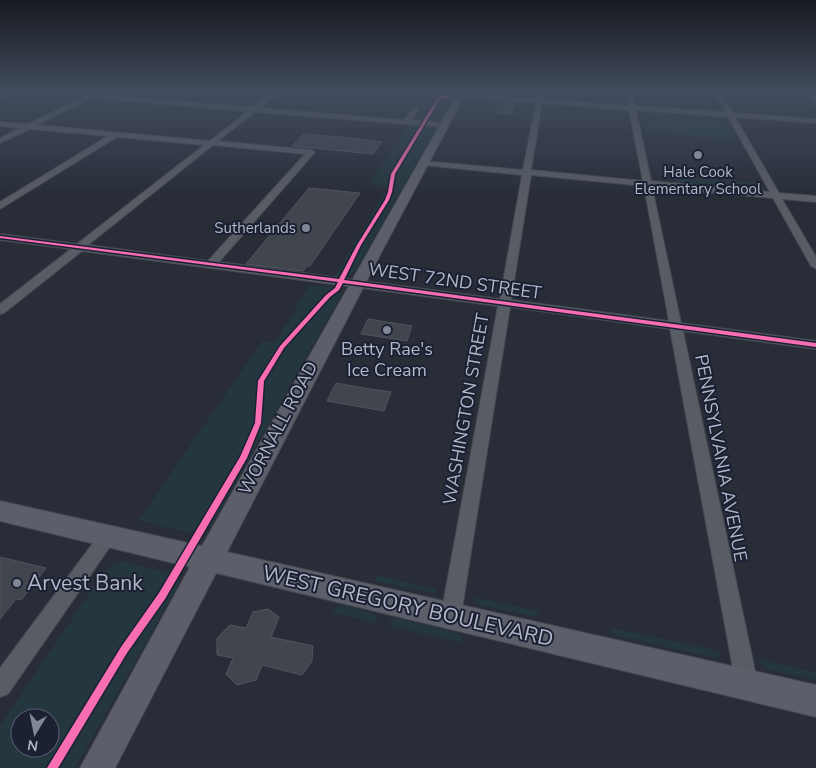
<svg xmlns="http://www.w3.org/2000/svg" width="816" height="768" viewBox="0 0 816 768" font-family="'Nunito Sans',sans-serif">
	<rect width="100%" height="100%" fill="#282d38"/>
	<!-- green -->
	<path fill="#25373e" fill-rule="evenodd" d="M438,95l16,1 -14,26 -23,-1 10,-14h4z
		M640,110l84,6 15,26 -4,-3 -86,-6v2h-3z
		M410,123l27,4 -83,146 -8,4 -12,1 54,-91 -19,-3z
		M677,176l54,5 4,8 -59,-6 -2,-5h3z
		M734,181l27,2 5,9 -29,-3z
		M310,285l26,3 5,7 -130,231c-20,13 -51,-1 -72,-6l123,-179 13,1z
		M124,562l46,11 9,8 -2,7 -102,180h-75v-42l101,-150 12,-12zM20,718h30v30h-30z
		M376,575l60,14v5l-61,-13z
		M474,597l67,15 -6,5 -59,-13z
		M346,606l26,7 4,2 2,8 -47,-11 6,-5z
		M394,618l62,14 5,6v5l-74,-18z
		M609,627l110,24 1,5 -5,2 -101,-23z
		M756,659l60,13v8l-47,-10z"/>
	<!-- building -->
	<path fill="#41454e" stroke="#50545f" d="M499,102l15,1 -2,11 -16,-1z
		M304,134l57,5 21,3 -9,12 -81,-8z
		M309,188l51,5 -50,73h-3l-4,5 -57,-7z
		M368,319l44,7 -5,15 -46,-7z
		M336,383l28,5 27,4 -7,19 -57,-10z
		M0,557l46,11 -25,32 -5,-1 -16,20z
		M268,609l11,8 -8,20 42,9 -1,15 -10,14 -40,-10 -6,15 -19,5 -11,-11 7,-16 -16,-3v-17l13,-13 16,3 7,-16z"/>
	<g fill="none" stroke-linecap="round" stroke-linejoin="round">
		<!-- street casing -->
		<g stroke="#454851" stroke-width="2">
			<path id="street" d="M10,91h8l-18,8v-4z
				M96,91l5,1 -4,3 155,12 22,-16h6l-20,17 144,12 10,-12h4l1,1 -8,11 33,3 4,2 -4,2 -189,-15 -37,29 93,9 4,2 -96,110 281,37 22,-124 -99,-10 -4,-2 4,-2 100,9 13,-67 -138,-10 -3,-2 141,8 2,-8h6l-1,8 86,7 -3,-15h6l3,15 91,6 -12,-21h6l13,22 83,6v4l-81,-6 44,76 37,3v6l-34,-3 34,58v12l-5,-3 -38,-68 -121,-11 29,136 135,18v8l-133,-18 75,354 -3,8 -8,3 -8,-3 -3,-8 -66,-356 -160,-22 -49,308 -3,7 -7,3 -7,-3 -3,-7 57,-309 -416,-55 -78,62 -4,1v-10l71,-55 -71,-9v-6l77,10 127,-99 -87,-8 -117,72v-7l108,-66 -78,-7 -30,14v-5l20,-10 -20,-2v-4l28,2zM91,98l157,13 -38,30 -173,-16zM542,103l87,7 14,71 -112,-11zM636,110l92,7 42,75 -119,-11zM213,145l92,9 -97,107 -120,-16zM531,175l113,11 25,135 -158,-21z
				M802,91h6l8,7v6z
				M108,528l6,3 3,5 -3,5 -106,153 -8,3v-29l102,-137z"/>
		</g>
		<!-- secondary casing -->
		<g stroke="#454851" stroke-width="2">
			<path id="secondary" d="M459,91h8l-87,164 -153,297 589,133v32l-600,-144 -101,195h-35l110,-201 -190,-46v-20l202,45z"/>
		</g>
		<!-- street -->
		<use href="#street" fill="#585c65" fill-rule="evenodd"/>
		<!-- secondary -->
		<use href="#secondary" fill="#5c5f6a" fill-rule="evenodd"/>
		<!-- cycleway casing -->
		<g stroke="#1b2133" stroke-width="3">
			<path id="cycleway" d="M454,91h2l-3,6 -13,2 -45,75 -3,18 -3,8 -28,45 -17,35 472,63v4l-473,-64 -4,7 -9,7 -46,51 -20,33 -3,42 -14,35 -82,141 -38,54 -69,115h-11l74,-121 38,-54 81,-136 15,-34 3,-42 22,-35 46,-51 9,-7 3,-6 -338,-44v-2l339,43 18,-34 28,-45 3,-8 3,-18 47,-77 13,-2z"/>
		</g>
		<!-- cycleway -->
		<use href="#cycleway" fill="#f96db3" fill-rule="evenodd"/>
	</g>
	<!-- sky -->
	<linearGradient id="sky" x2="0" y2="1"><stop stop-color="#16191f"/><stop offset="0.46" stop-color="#424c5e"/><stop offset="1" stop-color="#424c5e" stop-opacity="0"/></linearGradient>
	<rect width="816" height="198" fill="url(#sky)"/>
	<!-- markers -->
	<g fill="#818796" stroke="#1b2133" stroke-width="2">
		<circle cx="698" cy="155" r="5"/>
		<circle cx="306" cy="228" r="5"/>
		<circle cx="387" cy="330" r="5"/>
		<circle cx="17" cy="583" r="5"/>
	</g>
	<g text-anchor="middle" stroke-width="4" stroke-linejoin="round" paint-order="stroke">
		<!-- far-poi labels -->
		<g font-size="15" fill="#b1b7c9" stroke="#1b2133">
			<text x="698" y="177">Hale Cook<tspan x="698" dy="17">Elementary School</tspan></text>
			<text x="296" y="233" text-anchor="end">Sutherlands</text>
		</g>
		<!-- street labels -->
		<g font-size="18" fill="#b1b7c9" stroke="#1b2133">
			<text transform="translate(455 281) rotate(8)" y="6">WEST 72ND STREET</text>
			<text transform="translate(466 409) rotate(-80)" y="6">WASHINGTON STREET</text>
			<text transform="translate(278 428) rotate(-62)" y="6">WORNALL ROAD</text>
			<text transform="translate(721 458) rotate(79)" y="6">PENNSYLVANIA AVENUE</text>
		</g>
		<!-- poi labels -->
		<g font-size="18" fill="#b1b7c9" stroke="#1b2133">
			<text x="387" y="355">Betty Rae's<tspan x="387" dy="21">Ice Cream</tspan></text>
		</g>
		<!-- near-poi labels -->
		<g font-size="21" fill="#b1b7c9" stroke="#1b2133" text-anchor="start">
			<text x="27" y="590">Arvest Bank</text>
		</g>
		<!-- near-street labels -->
		<g font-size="21" fill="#b1b7c9" stroke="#1b2133">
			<text transform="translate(408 606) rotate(13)" y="7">WEST GREGORY BOULEVARD</text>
		</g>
	</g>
	<!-- north arrow -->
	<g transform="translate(35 733) rotate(190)"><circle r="24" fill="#1b2133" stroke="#575d6f"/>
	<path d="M0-4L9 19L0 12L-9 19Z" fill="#818796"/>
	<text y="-8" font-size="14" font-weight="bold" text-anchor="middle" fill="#b1b7c9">N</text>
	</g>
</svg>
